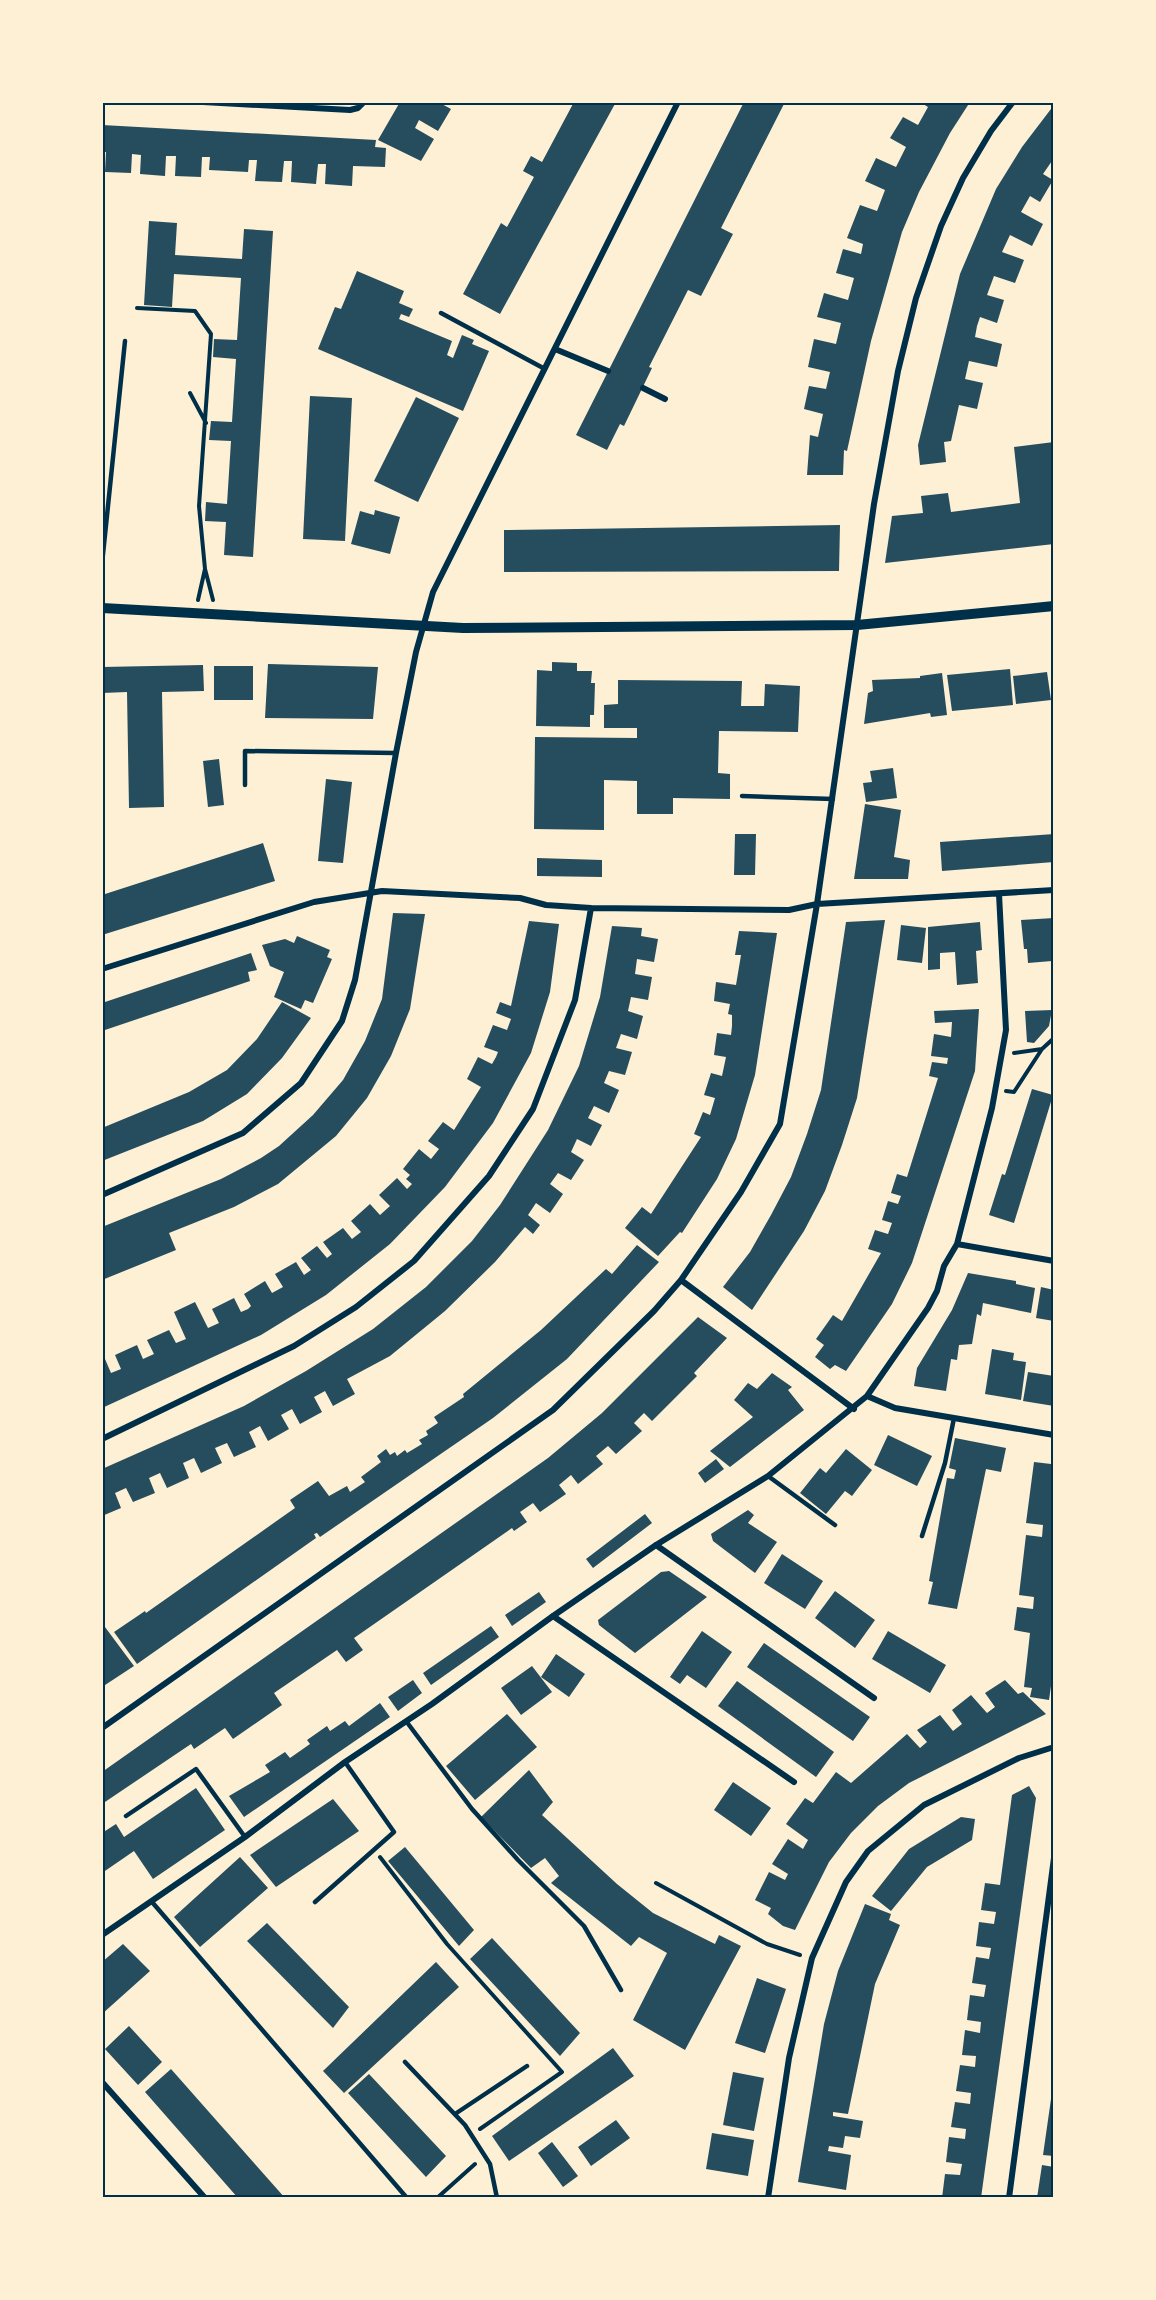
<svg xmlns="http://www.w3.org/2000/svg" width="1156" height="2300" viewBox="0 0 1156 2300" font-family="Roboto,sans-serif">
	<rect width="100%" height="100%" fill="#fdf0d5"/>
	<!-- building -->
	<path fill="#264d5e" d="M400,102h38l13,7 -13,22 -19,-11 -4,8 19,11 -13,22 -43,-21z
		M574,102h42l-116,212 -37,-20 38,-71 6,4 27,-50 -11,-6 8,-15 11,6z
		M744,102h41l-64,126 12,6 -32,62 -13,-6 -39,77 3,1 -28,58 -4,-2 -13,26 -31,-15z
		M920,102h50l-20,31 -31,59 -17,40 -31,109 -24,110 -3,-1 -1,25h-36l3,-40 8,2 5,-23 -19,-5 5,-23 17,3 4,-17 -22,-5 6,-28 22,5 5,-21 -24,-6 7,-24 24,7 6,-22 -18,-5 7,-24 18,5 2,-10 -16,-6 13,-33 17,6 8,-21 -20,-9 11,-23 20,9 10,-20 -16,-9 13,-21 15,8 10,-18z
		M1054,105v53l-11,16 10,6 -13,22 -10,-6 -9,16 22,12 -11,22 -22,-11 -8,17 22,8 -9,23 -21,-7 -7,19 17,5 -7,23 -17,-6 -3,9 -2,11 27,7 -5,23 -28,-6 -4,18 18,4 -6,26 -18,-4 -8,36 -7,1 2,20 -26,3 -2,-20 42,-171 36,-85 26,-42z
		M102,125l274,15 -1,7 11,1 -1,19 -32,-1 -1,20 -27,-2 1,-20h-8l-2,20 -25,-2 1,-21h-8l-2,21 -27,-1 2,-21h-8l-1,12 -39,-2 1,-13h-8l-1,20 -26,-1 1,-20h-10l-1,20 -25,-2 1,-19 -9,-1 -1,19 -26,-1 1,-20h-4z
		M149,221l28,2 -2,32 67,4 2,-30 29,2 -20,326 -29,-2 2,-33 -21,-1 1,-19 21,2 4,-63 -22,-1 2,-19 21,1 4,-63 -23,-2 1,-18 23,1 4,-62 -67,-4 -2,33 -28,-2z
		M357,271l47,20 -5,12 14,6 -4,8 -8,-3 -2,5 53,22 -5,14 6,3 9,-23 12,5 -2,4 17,7 -26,60 -145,-62 17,-42 6,2z
		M310,396l42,2 -7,143 -42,-2z
		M416,397l43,21 -41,84 -44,-21z
		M1054,442v102l-169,19 7,-47 31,-3 -2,-17 27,-3 3,19 69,-9 -6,-56z
		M375,510l25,7 -10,37 -39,-10 9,-33 14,4z
		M840,525l-1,46 -335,1v-42z
		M552,662l25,1v8h15l-1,12h4l-1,32h-4v12l-54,-1 1,-56 15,1z
		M268,664l110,3 -5,52 -108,-1z
		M203,665l1,26 -42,1 2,115 -35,1 -2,-116 -25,1v-26z
		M214,666h39v34h-39z
		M1010,669l3,36 -61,6 -5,-36z
		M1047,672l4,28 -35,4 -3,-28z
		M942,673l5,42 -16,2 -1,-4 -66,11 4,-31 5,-2 -1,-11 48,-2v-2z
		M618,680l124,1 -1,25h23l1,-22 35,2 -2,46 -79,-1 -1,42 12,1v25l-57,-1v16h-36v-33l-33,-1v50l-70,-1 1,-92 102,1v-10h-33v-23l14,-1z
		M219,759l5,46 -16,2 -5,-46z
		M893,768l4,30 -31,4 -3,-19 9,-1 -2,-11z
		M326,779l26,3 -9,81 -25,-2z
		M865,804l36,6 -7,47 16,3 -2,19h-54z
		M735,834h21l-1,41h-21z
		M1054,834v28l-112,9 -2,-29z
		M263,843l12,38 -173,54v-40z
		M537,858l65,2v17l-65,-1z
		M393,913l32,1 -15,95 -19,47 -24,42 -31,38 -58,48 -44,23 -65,26 7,17 -74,30v-53l119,-48 40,-21 18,-12 34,-31 30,-35 22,-39 17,-42z
		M1054,918l-2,43 -24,2 -1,-14h-3l-3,-29z
		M885,920l-28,178 -15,47 -17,46 -21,40 -52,79 -29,-23 27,-35 21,-37 20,-38 16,-43 14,-44 25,-168z
		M529,921l30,3 -9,68 -19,61 -38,70 -48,64 -55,57 -64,51 -65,40 -159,73v-47l3,-2 6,14 10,-4 -6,-14 22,-10 6,14 11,-5 -7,-14 22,-10 7,13 10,-4 -12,-27 21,-10 13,26 11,-5 -7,-14 22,-11 7,14 7,-3 3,-3 -7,-12 21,-13 7,12 11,-6 -8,-13 21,-12 8,13 7,-5 -10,-12 16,-12 10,12 5,-4 -9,-12 20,-14 9,11 9,-7 -10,-11 19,-17 10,11 10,-9 -11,-11 18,-17 10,11 5,-5 -6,-5 4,-4 -7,-6 16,-20 12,10 8,-10 -11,-8 15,-19 11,8 27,-43 -14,-8 11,-22 14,7 4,-7 2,-5 -14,-5 9,-22 14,5 4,-11 -15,-6 4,-11 11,4z
		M980,922l2,28 -6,1 2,32 -21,2 -2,-33 -15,1v16l-12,1v-43z
		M901,925l25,3 -4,35 -25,-3z
		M612,926l30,2 -1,8 17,3 -4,23 -17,-3 -2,15 17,3 -4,23 -17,-3 -3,14 15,5 -6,23 -16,-5 -5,14 16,4 -7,23 -16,-4 -5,12 15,7 -10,23 -15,-7 -6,12 14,7 -11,21 -14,-7 -6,13 13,8 -13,20 -13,-7 -8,11 13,10 -13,19 -14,-10 -8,12 12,10 -7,9 -8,-7 -30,35 -50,49 -55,45 -43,23 8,15 -22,12 -8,-15 -11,6 8,15 -22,12 -8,-15 -11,6 8,14 -21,12 -8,-15 -11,6 7,15 -22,10 -7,-14 -12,5 7,15 -21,10 -7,-15 -11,5 6,15 -22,10 -7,-15 -11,5 6,15 -22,9 -7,-14 -11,5 6,15 -19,8v-47l142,-63 62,-35 67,-42 53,-42 46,-46 28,-36 48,-75 31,-64 21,-69z
		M739,931l38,2 -22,142 -19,64 -19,40 -35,54 -2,-1 -22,24 -33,-28 17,-21 9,7 50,-77 -7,-3 9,-22 7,3 5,-17 -11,-3 7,-22 11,3 4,-19 -12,-2 3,-22 14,2 1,-9v-11l-4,-1 2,-10 -16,-3 2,-19 20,3 5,-30h-6z
		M297,936l33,14 -3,7 5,2 -19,44 -8,-3 -4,9 -27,-12 10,-25 -14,-6 -8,-21 23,-6 9,4z
		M251,953l6,17 -9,2 2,9 -145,49 -3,-10v-17z
		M282,1002l29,16 -29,40 -35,36 -44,27 -101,40v-33l87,-36 38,-22 30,-31z
		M979,1009l-4,62 -63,192 -20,41 -46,67 -11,-6 -5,4 -15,-12 9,-12 -8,-6 17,-24 9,6 39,-68 -13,-4 7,-19 13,4 4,-11 -10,-3 6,-19 10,3 3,-8 -10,-3 6,-19 10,3 31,-99 -9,-2 3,-14 15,2 1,-6 -17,-2 3,-22 17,3 1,-15 -17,1 -1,-12z
		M1052,1010l-3,16 -15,17 -7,-1 -2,-31z
		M1032,1089l21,6 -39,128 -25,-8 13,-41 3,1z
		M637,1245l22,17 -92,97 -74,59 -173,119 -3,-4 -3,1 2,4 -179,126 -23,-32 31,-21 1,2 149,-105 -5,-8 28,-19 11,15 18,-10 3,6 15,-10 -4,-5 20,-15 -4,-6 9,-7 4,6 5,-3 2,4 8,-6 2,3 15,-9 -3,-4 9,-5 -2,-4 12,-8 -4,-6 30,-20 -1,-3 78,-64 65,-61 6,5z
		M968,1273l48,8v3l19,4 -4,25 -48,-10 -2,13 -4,-2 -5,30 -13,1 -2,15 -6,-1 -5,32 -32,-5 3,-18 35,-58z
		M1041,1287l13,3v31l-18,-3z
		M698,1317l29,21 -33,35 3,3 -45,45 -8,-8 -10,10 8,8 -26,23 -8,-8 -12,10 7,8 -25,20 -7,-9 -12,10 7,9 -26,18 -7,-9 -13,9 7,10 -13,9 -2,-3 -158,110 9,12 -17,12 -9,-12 -63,43 8,12 -49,34 -8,-11 -31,21 -3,-5 -89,60v-32l446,-314 54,-45z
		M992,1349l22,4 -1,7 13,2 -5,38 -36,-6z
		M1028,1372l26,4v30l-31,-5z
		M772,1373l20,14 -4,3 16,20 -74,57 -20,-16 43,-34 -19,-17 14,-17 9,6z
		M888,1435l44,21 -15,30 -43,-21z
		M955,1438l51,10 -5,24 -15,-3 -29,140 -29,-5 5,-22 -4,-1 18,-103 7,1 2,-9 -7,-2z
		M846,1449l26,21 -20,26 -7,-5 -19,23 -26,-21 20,-25 6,5z
		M1053,1455l1,210 -5,35 -19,-3 2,-9 -8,-1 6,-54 -16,-3 3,-23 16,2 1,-12 -15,-2 7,-60 16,2 1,-12 -17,-2 8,-61 17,2z
		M716,1459l8,10 -19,14 -7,-10z
		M748,1510l6,5 -6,8 29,19 -22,31 -42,-32 -2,-7z
		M645,1514l7,9 -59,45 -7,-9z
		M782,1554l41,27 -18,28 -41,-26z
		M669,1571l38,26 -72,56 -36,-28 -1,-5 63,-48z
		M835,1591l40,29 -20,28 -40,-30z
		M539,1592l7,10 -34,24 -7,-11z
		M102,1623l32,43 -32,21z
		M491,1626l8,11 -68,48 -8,-12z
		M702,1631l30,21 -26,36 -19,-13 -7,9 -10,-7z
		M888,1631l58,34 -16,28 -58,-34z
		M764,1643l106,74 -17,24 -106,-74z
		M556,1654l29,20 -16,23 -28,-20z
		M532,1666l20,26 -31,23 -20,-27z
		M413,1680l9,13 -24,18 -10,-14z
		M1005,1680l13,14 5,-2 23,22 -137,69 -31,23 -27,27 -22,29 -34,68 -12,-4 -15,-12 3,-6 -16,-8 14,-28 16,8 3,-6 -16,-10 16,-25 15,10 5,-9 -22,-16 19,-26 8,5 23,-31 15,11 56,-49 13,14 7,-6 -10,-12 23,-15 13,16 9,-7 -10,-14 19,-15 16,18 8,-6 -10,-14z
		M737,1681l97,71 -18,25 -98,-71z
		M380,1703l10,14 -146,100 -15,-21 41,-24 -5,-7 20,-13 5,6 20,-14 -3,-4 20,-14 3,5 15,-10 4,5z
		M507,1714l30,33 -62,53 -29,-34z
		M529,1770l24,32 -11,13 75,69 36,29 62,31 4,-9 22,11 -56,104 -52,-30 34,-67 -28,-16 -8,9 -80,-63 8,-7 -14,-18 -14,10 -50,-51z
		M733,1782l38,26 -20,28 -37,-26z
		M1029,1786l7,12 -55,400h-39l3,-24 15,1 2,-11 -16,-2 3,-25 16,2 1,-10 -15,-2 4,-25 15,2 1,-11 -15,-2 4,-26 15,2 1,-11 -14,-1 3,-25 15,3 1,-11 -14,-2 3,-25 14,2 2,-12 -14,-2 4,-26 13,2 2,-11 -15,-2 3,-24 15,2 2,-12 -15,-2 4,-27 15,2 12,-90z
		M196,1788l29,42 -72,49 -19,-28 -32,22v-40l14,-9 8,13z
		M333,1799l26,32 -83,56 -26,-32z
		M961,1817l14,2 -3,21 -45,27 -36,44 -19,-15 37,-47z
		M405,1847l69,83 -15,16 -71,-85z
		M240,1857l28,31 -68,59 -26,-30z
		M865,1904l26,10 -2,6 11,5 -25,59 -27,130 -15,-2v4l30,5 -3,17 -15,-2 -2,12 -14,-2 -1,5 23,4 -5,35 -48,-8 26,-158 14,-53z
		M267,1923l82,84 -16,21 -86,-87z
		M492,1938l88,95 -20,23 -90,-97z
		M123,1944l27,27 -48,43v-52z
		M436,1962l23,25 -115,106 -21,-22z
		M757,1978l29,11 -21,64 -30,-10z
		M129,2026l33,36 -24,23 -33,-36z
		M613,2048l21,28 -125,85 -17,-25z
		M171,2069l114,129h-47l-93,-106z
		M733,2072l31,6 -10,53 -31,-6z
		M369,2074l77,82 -20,21 -78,-84z
		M1053,2085h1v71l-11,-1z
		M616,2120l14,18 -39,28 -13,-19z
		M712,2133l42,7 -6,36 -42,-7z
		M552,2142l26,34 -15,11 -25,-34z
		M1042,2165l12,2v31h-17z"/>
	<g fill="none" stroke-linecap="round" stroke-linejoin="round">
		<!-- path -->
		<path stroke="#003049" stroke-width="4" d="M137,308l58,3 16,23 -12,172 6,63 8,31
			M190,393l16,30
			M198,600l7,-31
			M1014,1053l28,-4 12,-11
			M1006,1091l8,1 28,-43
			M380,1857l67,87 115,128 -82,57
			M656,1883l111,61 33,11
			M437,2198l38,-34"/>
		<!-- service -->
		<path stroke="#003049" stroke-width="4.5" d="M441,313l104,56
			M102,564l23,-223
			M245,785v-34l151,2
			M742,796l91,3
			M768,1476l67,49
			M922,1536l23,-73 9,-45
			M406,1721l66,88 46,51 66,66 37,64
			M126,1816l70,-47 49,68
			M152,1902l255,296
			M315,1902l79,-70 -49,-70
			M405,2062l60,63 25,39 7,34
			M455,2114l72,-48"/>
		<!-- minor -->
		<path stroke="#003049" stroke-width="6" d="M203,102l147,8 8,-2 6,-6
			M555,349l53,22
			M643,388l22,11
			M102,969l212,-67 68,-11 138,7 26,7 45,3 198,2 28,-6 237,-14
			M102,1195l141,-62 58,-50 41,-62 13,-41 41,-227 20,-101 17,-60 245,-490
			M957,1244l97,17
			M681,1280l173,129
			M867,1396l28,12 159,27
			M102,1439l192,-93 62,-39 58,-46 75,-85 44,-67 42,-109 16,-92
			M656,1545l218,153
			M553,1616l241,166
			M102,1728l451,-318 101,-99 27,-31 60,-88 39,-68 37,-220 57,-400 24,-133 18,-73 25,-72 22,-48 28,-47 22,-29
			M102,1935l143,-98 100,-75 87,-58 121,-88 103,-71 112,-69 99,-80 61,-88 9,-17 7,-25 13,-22 35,-136 14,-78 -7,-136
			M102,2082l103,116
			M768,2198l21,-140 23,-100 34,-76 22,-31 56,-46 95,-47 35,-11
			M1009,2198l45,-340"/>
		<!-- tertiary -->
		<path stroke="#003049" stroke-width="10" d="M102,608l361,20 394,-3 197,-19"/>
	</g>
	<!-- border -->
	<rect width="1156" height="2300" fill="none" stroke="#fdf0d5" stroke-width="207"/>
	<rect x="104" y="104" width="948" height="2092" fill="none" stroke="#003049" stroke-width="2"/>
</svg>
